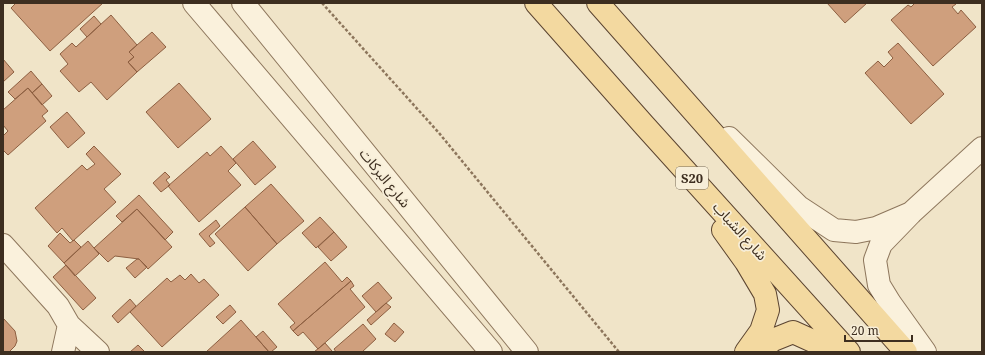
<svg xmlns="http://www.w3.org/2000/svg" width="985" height="355" viewBox="0 0 985 355" font-family="'Noto Serif','Noto Sans Arabic',serif">
	<rect width="100%" height="100%" fill="#f0e4c8"/>
	<!-- building -->
	<path fill="#cf9f7d" stroke="#8d5f41" d="M16,3h87l-53,48 -39,-43z
		M827,3h40l-22,20z
		M915,3h40l1,1 -4,3 6,7 3,-4 15,17 -43,39 -42,-46 17,-15 3,2z
		M111,15l26,30 -8,7 5,5 -6,5 9,10 -30,28 -16,-18 -12,10 -19,-21 8,-7 -8,-10 12,-11 4,4z
		M94,16l7,8 -14,13 -7,-8z
		M152,32l14,15 -29,25 -9,-10 6,-5 -5,-5z
		M898,43l46,51 -33,30 -46,-51 13,-12 6,6 9,-9 -5,-6z
		M3,59l11,13 -11,10z
		M31,71l11,13 -10,9 -4,-5 -13,11 -7,-7z
		M179,83l32,36 -33,29 -32,-36z
		M42,84l10,12 -10,9 -10,-12z
		M28,88l20,23 -6,5 4,5 -38,34 -5,-5v-14l5,-5 -5,-6v-15z
		M67,112l18,21 -17,15 -18,-21z
		M253,141l23,26 -21,18 -22,-26z
		M94,146l27,28 -17,15 12,13 -43,39 -11,-13 -5,5 -22,-25 47,-43 5,5 8,-6 -9,-10z
		M221,146l15,17 -8,8 13,14 -42,37 -31,-36 39,-34 3,4z
		M165,172l5,5 -4,3 4,5 -9,7 -8,-9z
		M271,184l33,37 -27,23 -32,-37z
		M139,195l34,37 -8,8 -28,-31 -15,13 -6,-6z
		M245,207l32,37 -29,27 -33,-37z
		M137,209l35,38 -24,22 -9,-10 -24,-3 -7,6 -14,-14z
		M320,217l14,15 -18,16 -14,-15z
		M216,220l4,6 -11,10 6,7 -5,4 -11,-13z
		M334,232l13,15 -16,14 -13,-14z
		M60,233l10,10 4,-3 7,7 -17,16 -16,-17z
		M88,241l11,13 -24,22 -11,-13z
		M137,259h2l8,8 -12,11 -9,-10z
		M325,262l17,20 5,-5 4,4 -58,50 -3,-4 5,-4 -17,-19z
		M66,265l30,33 -13,12 -30,-33z
		M191,274l8,9 5,-4 15,16 -57,52 -32,-35 37,-34 4,4 9,-7 5,5z
		M351,281l3,5 -4,3 15,18 -47,42 -15,-17 -5,4 -5,-5z
		M378,282l14,16 -16,14 -14,-16z
		M130,299l6,7 -18,17 -6,-7z
		M386,303l5,4 -20,18 -4,-5z
		M230,305l6,7 -13,12 -7,-7z
		M3,318l12,13 2,10 -2,5 -6,6h-6z
		M241,320l28,32h-63z
		M394,323l10,9 -9,10 -10,-8z
		M363,324l13,15 -14,13h-26l-2,-3z
		M263,331l14,16 -6,5h-2l-13,-15z
		M325,343l7,8 -1,1h-17z
		M138,345l7,7h-15z"/>
	<g fill="none" stroke-linecap="round" stroke-linejoin="round">
		<!-- minor casing -->
		<g stroke="#8d765c" stroke-width="24">
			<path id="minor" d="M194,3l297,349
				M243,3l284,349
				M729,138l70,69 35,23 22,2 20,-4 35,-15
				M3,245l55,61 11,19 -6,27
				M69,325l29,27
				M925,352l-35,-49 -11,-18 -4,-25 6,-16 30,-31 71,-65"/>
		</g>
		<!-- major casing -->
		<g stroke="#5b4430" stroke-width="24">
			<path id="major" d="M536,3l108,122 205,227
				M598,3l308,349
				M723,230l23,32 19,32 3,16 -7,21 -15,21
				M759,352l14,-12 20,-8 22,10 11,10"/>
		</g>
		<!-- path -->
		<path stroke="#8d765c" stroke-width="2.5" stroke-dasharray="3 2" stroke-linecap="butt" d="M322,3l117,130 180,219"/>
		<!-- minor -->
		<use href="#minor" stroke="#faf1dc" stroke-width="22"/>
		<!-- major -->
		<use href="#major" stroke="#f3d9a0" stroke-width="22"/>
	</g>
	<g text-anchor="middle" stroke-width="3.5" stroke-linejoin="round" paint-order="stroke">
		<!-- shield labels -->
		<rect fill="#f7eed8" stroke="#756857" stroke-width="1" x="676" y="167" width="32" height="22" rx="3"/>
		<g font-size="13" font-weight="bold" fill="#3d2e20">
			<text x="692" y="183">S20</text>
		</g>
		<!-- street labels -->
		<g font-size="14" fill="#3d2e20" stroke="#f7eed8">
			<text transform="translate(385 178) rotate(51)" y="5">شارع البركات</text>
			<text transform="translate(740 231) rotate(48)" y="5">شارع الشباب</text>
		</g>
	</g>
	<!-- border -->
	<rect width="985" height="355" fill="none" stroke="#3d2e20" stroke-width="8"/>
	<!-- scale -->
	<path d="M845 335v6h67v-6" fill="none" stroke="#3d2e20" stroke-width="2"/>
	<text x="851" y="335" font-size="12" fill="#3d2e20" stroke="#f7eed8" stroke-width="3" paint-order="stroke">20 m</text>
</svg>
